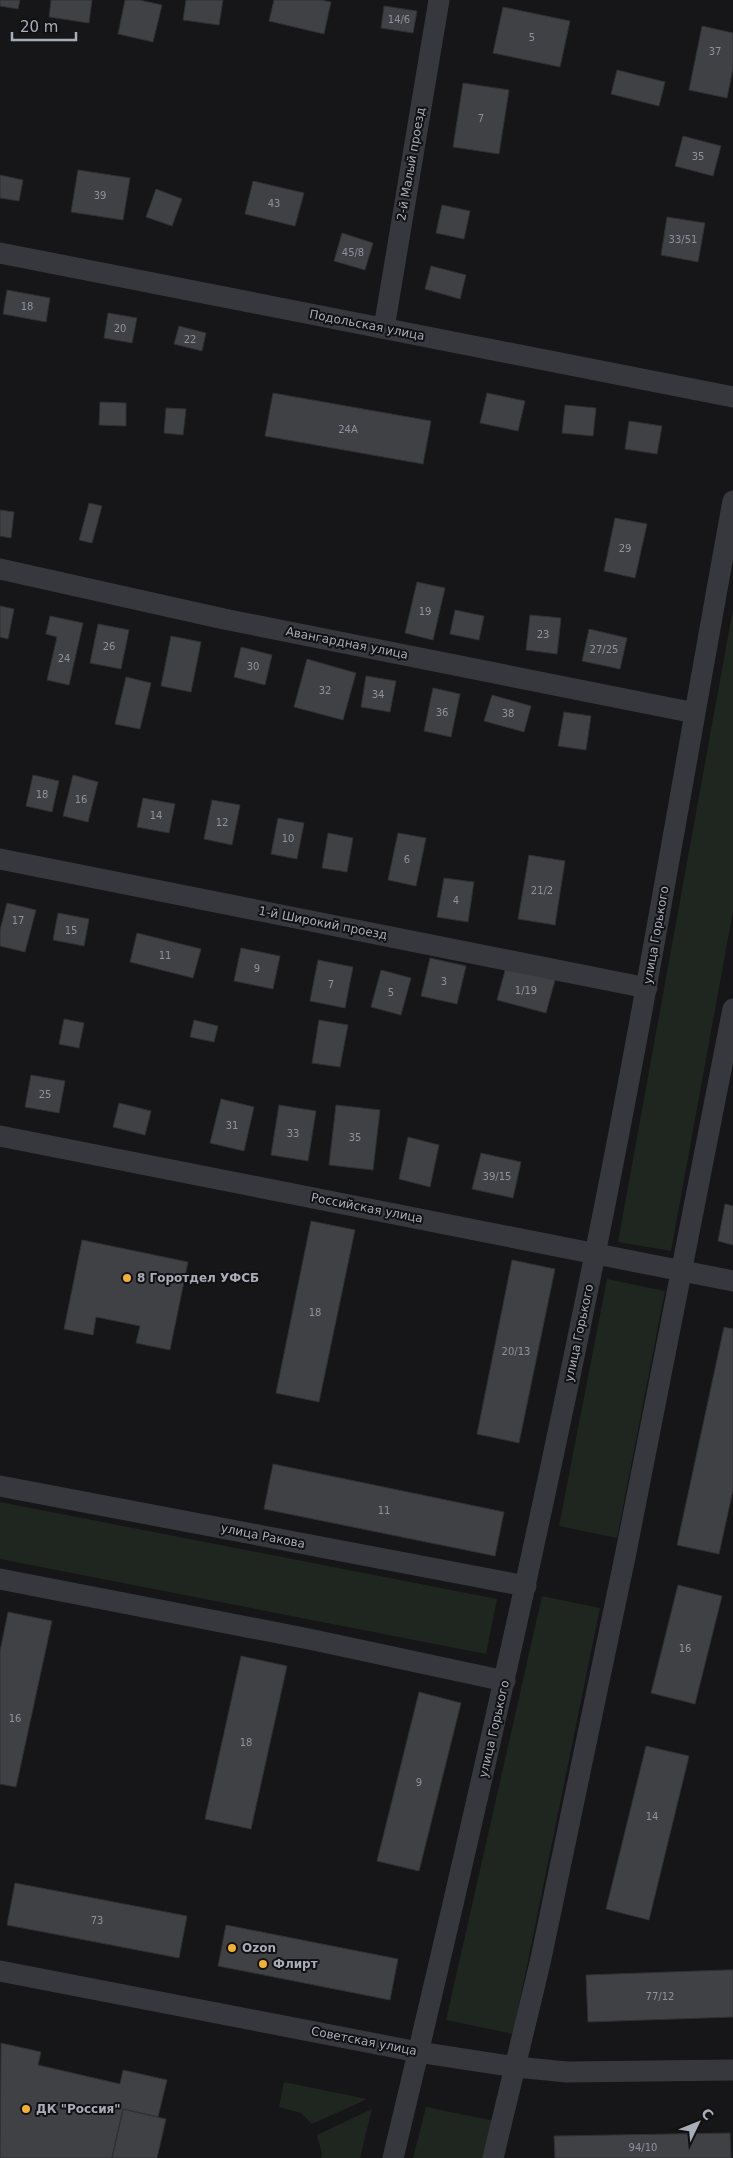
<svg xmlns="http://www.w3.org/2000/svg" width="733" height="2158" viewBox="0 0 733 2158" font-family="'DejaVu Sans',sans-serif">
	<rect width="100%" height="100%" fill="#161618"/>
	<!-- green -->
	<path fill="#1e261f" d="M733,609v302l-62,340 -53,-9z
		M607,1279l58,12 -48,247 -58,-12z
		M0,1502l497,97 -11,55 -486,-95z
		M542,1596l58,12 -87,426 -67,-14z
		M284,2082l83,17 -55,25 -11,-11 -22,-6z
		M426,2107l69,14 -9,37h-73z
		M372,2109l-12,49h-39l1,-4 -5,-19z"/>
	<!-- building -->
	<path fill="#404145" stroke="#303034" d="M0,0h20l-2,9 -18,-3z
		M51,0h41l-3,23 -40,-6z
		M125,0h14l23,5 -9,37 -35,-8z
		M186,0h37l-4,25 -36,-5z
		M274,0h47l10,2 -7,32 -55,-13z
		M384,6l33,5 -4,22 -32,-5z
		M503,7l67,14 -10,46 -67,-14z
		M702,26l31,7v35l-6,30 -38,-8z
		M617,70l48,12 -6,24 -48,-12z
		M463,83l46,7 -10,64 -46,-7z
		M683,136l38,10 -8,30 -38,-10z
		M78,170l52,8 -7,42 -52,-8z
		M0,175l23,5 -4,21 -19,-3z
		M253,181l51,12 -9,33 -50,-12z
		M156,189l26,10 -10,27 -26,-9z
		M442,205l28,6 -6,28 -28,-6z
		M667,217l38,6 -7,39 -37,-7z
		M342,233l31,10 -8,27 -31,-9z
		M431,266l35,9 -6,24 -35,-10z
		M7,290l43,8 -4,24 -43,-8z
		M108,313l29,5 -5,25 -28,-5z
		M179,326l27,7 -4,18 -28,-7z
		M273,393l158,28 -8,43 -158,-28z
		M487,393l38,8 -7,30 -38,-8z
		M100,402l26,1v23l-27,-1z
		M565,405l31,3 -3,28 -31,-3z
		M166,408l20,1 -3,26 -19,-2z
		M629,421l33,5 -5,28 -32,-5z
		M89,503l13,3 -10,37 -13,-3z
		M0,510l14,2 -3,26 -11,-2z
		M615,518l32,6 -12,54 -31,-7z
		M417,582l28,6 -12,52 -28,-7z
		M0,606l14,3 -6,30 -8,-2z
		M455,610l29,6 -5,24 -29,-6z
		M530,615l31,3 -4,36 -31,-4z
		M50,616l33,7 -14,62 -22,-5 10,-43 -11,-3z
		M98,624l31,6 -8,39 -31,-6z
		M589,629l38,9 -7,31 -38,-8z
		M171,636l30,6 -10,50 -30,-6z
		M241,647l31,8 -7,30 -31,-8z
		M307,659l49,14 -13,47 -49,-13z
		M366,676l30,5 -6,31 -29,-5z
		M126,677l25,6 -11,46 -25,-5z
		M433,688l27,6 -9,43 -27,-6z
		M492,695l39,11 -7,26 -40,-11z
		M564,712l27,4 -5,34 -28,-4z
		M33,775l26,6 -7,31 -26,-6z
		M73,775l25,7 -10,40 -25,-6z
		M143,798l32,6 -6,29 -32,-6z
		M212,800l28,5 -8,40 -28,-6z
		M278,818l26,5 -7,36 -26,-5z
		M328,833l25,5 -6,34 -25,-4z
		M398,833l28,5 -10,48 -28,-6z
		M529,855l36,6 -10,64 -37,-6z
		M444,878l30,4 -6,40 -31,-5z
		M7,903l29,7 -11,42 -25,-6v-16z
		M58,913l31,6 -5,27 -31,-6z
		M137,933l64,16 -8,29 -63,-16z
		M241,948l39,8 -7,33 -39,-8z
		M430,958l36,8 -9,38 -36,-8z
		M318,960l35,7 -8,41 -35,-7z
		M506,967l49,13 -9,33 -49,-13z
		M381,970l30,8 -10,37 -30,-8z
		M64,1019l20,4 -5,25 -20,-4z
		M194,1020l24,6 -4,16 -24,-5z
		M319,1020l29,5 -8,42 -28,-4z
		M31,1075l34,6 -6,32 -34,-6z
		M221,1099l33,8 -10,44 -34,-8z
		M119,1103l32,8 -6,24 -32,-8z
		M279,1105l37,6 -8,50 -37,-6z
		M336,1105l44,5 -7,60 -44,-5z
		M408,1137l31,8 -9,42 -31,-8z
		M481,1153l40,9 -8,36 -41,-9z
		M725,1204l8,2v39l-15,-4z
		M311,1221l44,9 -36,172 -43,-9z
		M82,1240l106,22 -18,88 -34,-7 4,-17 -44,-9 -3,18 -29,-6z
		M512,1260l43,9 -36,174 -42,-9z
		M724,1327l9,2v161l-14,64 -42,-9z
		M273,1464l231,48 -9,44 -231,-47z
		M678,1585l44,11 -27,108 -44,-11z
		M8,1612l44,9 -36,166 -16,-3v-133z
		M241,1656l46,10 -36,163 -46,-10z
		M419,1692l42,11 -42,168 -42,-10z
		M646,1746l43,10 -40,164 -43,-11z
		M15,1883l172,33 -8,42 -172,-33z
		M226,1925l172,34 -8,41 -172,-34z
		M726,1970h7v47l-145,5 -2,-47z
		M1,2043l40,9 -3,13 82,19 3,-14 44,10 -9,37 -35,-8 -11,49h-112z
		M123,2109l43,10 -9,39h-45z
		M730,2133l1,25h-176l-1,-22z"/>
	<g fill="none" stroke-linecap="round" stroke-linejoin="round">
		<!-- minor -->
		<path stroke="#37383d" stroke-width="21" d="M0,253l733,144
			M384,328l55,-328
			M0,569l224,50 471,94
			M0,859l647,129
			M0,1136l733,145
			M0,1486l526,100
			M0,1579l309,60 196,42
			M0,1971l418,81 98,15 51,5 166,-2
			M393,2158c72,-300 141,-601 202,-904 51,-250 92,-502 138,-753
			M493,2158l47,-195 85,-406 108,-548"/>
	</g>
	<!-- markers -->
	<g fill="#f2b134" stroke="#111113" stroke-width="2">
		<circle cx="127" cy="1278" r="5"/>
		<circle cx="232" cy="1948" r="5"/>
		<circle cx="263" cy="1964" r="5"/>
		<circle cx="26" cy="2109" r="5"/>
	</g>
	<g text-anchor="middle" stroke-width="4" stroke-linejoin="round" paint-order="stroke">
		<!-- number labels -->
		<g font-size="10" fill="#8e929b">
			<text x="399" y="23">14/6</text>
			<text x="532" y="41">5</text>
			<text x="715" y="55">37</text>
			<text x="481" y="122">7</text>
			<text x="698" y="160">35</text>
			<text x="100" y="199">39</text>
			<text x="274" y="207">43</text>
			<text x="683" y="243">33/51</text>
			<text x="353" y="256">45/8</text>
			<text x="27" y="310">18</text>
			<text x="120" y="332">20</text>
			<text x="190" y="343">22</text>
			<text x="348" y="433">24А</text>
			<text x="625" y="552">29</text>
			<text x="425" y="615">19</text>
			<text x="543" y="638">23</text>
			<text x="109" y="650">26</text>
			<text x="604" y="653">27/25</text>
			<text x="64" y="662">24</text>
			<text x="253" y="670">30</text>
			<text x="325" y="694">32</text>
			<text x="378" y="698">34</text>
			<text x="442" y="716">36</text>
			<text x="508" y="717">38</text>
			<text x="42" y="798">18</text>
			<text x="81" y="803">16</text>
			<text x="156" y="819">14</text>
			<text x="222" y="826">12</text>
			<text x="288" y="842">10</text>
			<text x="407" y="863">6</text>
			<text x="542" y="894">21/2</text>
			<text x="456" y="904">4</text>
			<text x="18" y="924">17</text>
			<text x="71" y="934">15</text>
			<text x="165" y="959">11</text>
			<text x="257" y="972">9</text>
			<text x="444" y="985">3</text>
			<text x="331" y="988">7</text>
			<text x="526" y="994">1/19</text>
			<text x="391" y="996">5</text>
			<text x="45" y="1098">25</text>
			<text x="232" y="1129">31</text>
			<text x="293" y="1137">33</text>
			<text x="355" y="1141">35</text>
			<text x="497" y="1180">39/15</text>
			<text x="315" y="1316">18</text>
			<text x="516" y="1355">20/13</text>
			<text x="384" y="1514">11</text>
			<text x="685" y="1652">16</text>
			<text x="15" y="1722">16</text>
			<text x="246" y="1746">18</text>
			<text x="419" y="1786">9</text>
			<text x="652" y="1820">14</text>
			<text x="97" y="1924">73</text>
			<text x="660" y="2000">77/12</text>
			<text x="643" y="2151">94/10</text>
		</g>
		<!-- street labels -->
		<g font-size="12" fill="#a8adb8" stroke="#111113">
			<text transform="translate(411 164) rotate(-80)" y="4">2-й Малый проезд</text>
			<text transform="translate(367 325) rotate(11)" y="4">Подольская улица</text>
			<text transform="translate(347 643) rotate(11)" y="4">Авангардная улица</text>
			<text transform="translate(323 923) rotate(11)" y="4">1-й Широкий проезд</text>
			<text transform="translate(656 935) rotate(-80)" y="4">улица Горького</text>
			<text transform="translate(367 1208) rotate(11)" y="4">Российская улица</text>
			<text transform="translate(579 1333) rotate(-78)" y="4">улица Горького</text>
			<text transform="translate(263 1536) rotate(11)" y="4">улица Ракова</text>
			<text transform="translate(494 1729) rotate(-77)" y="4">улица Горького</text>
			<text transform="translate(364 2041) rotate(11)" y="4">Советская улица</text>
		</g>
		<!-- poi labels -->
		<g font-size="12" font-weight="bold" fill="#a8adb8" stroke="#111113" text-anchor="start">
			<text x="137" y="1282">8 Горотдел УФСБ</text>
			<text x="242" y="1952">Ozon</text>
			<text x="273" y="1968">Флирт</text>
			<text x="36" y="2113">ДК "Россия"</text>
		</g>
	</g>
	<!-- north arrow -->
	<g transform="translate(698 2123) rotate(47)" stroke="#111113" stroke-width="4" paint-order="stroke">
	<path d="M0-4L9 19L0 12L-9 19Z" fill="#a8adb8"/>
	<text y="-8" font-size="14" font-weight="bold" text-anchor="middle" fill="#a8adb8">С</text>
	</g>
	<!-- scale -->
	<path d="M12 32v8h64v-8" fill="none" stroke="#a8adb8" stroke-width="2.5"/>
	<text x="20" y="32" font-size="15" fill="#a8adb8" stroke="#111113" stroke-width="4" paint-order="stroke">20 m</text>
</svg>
